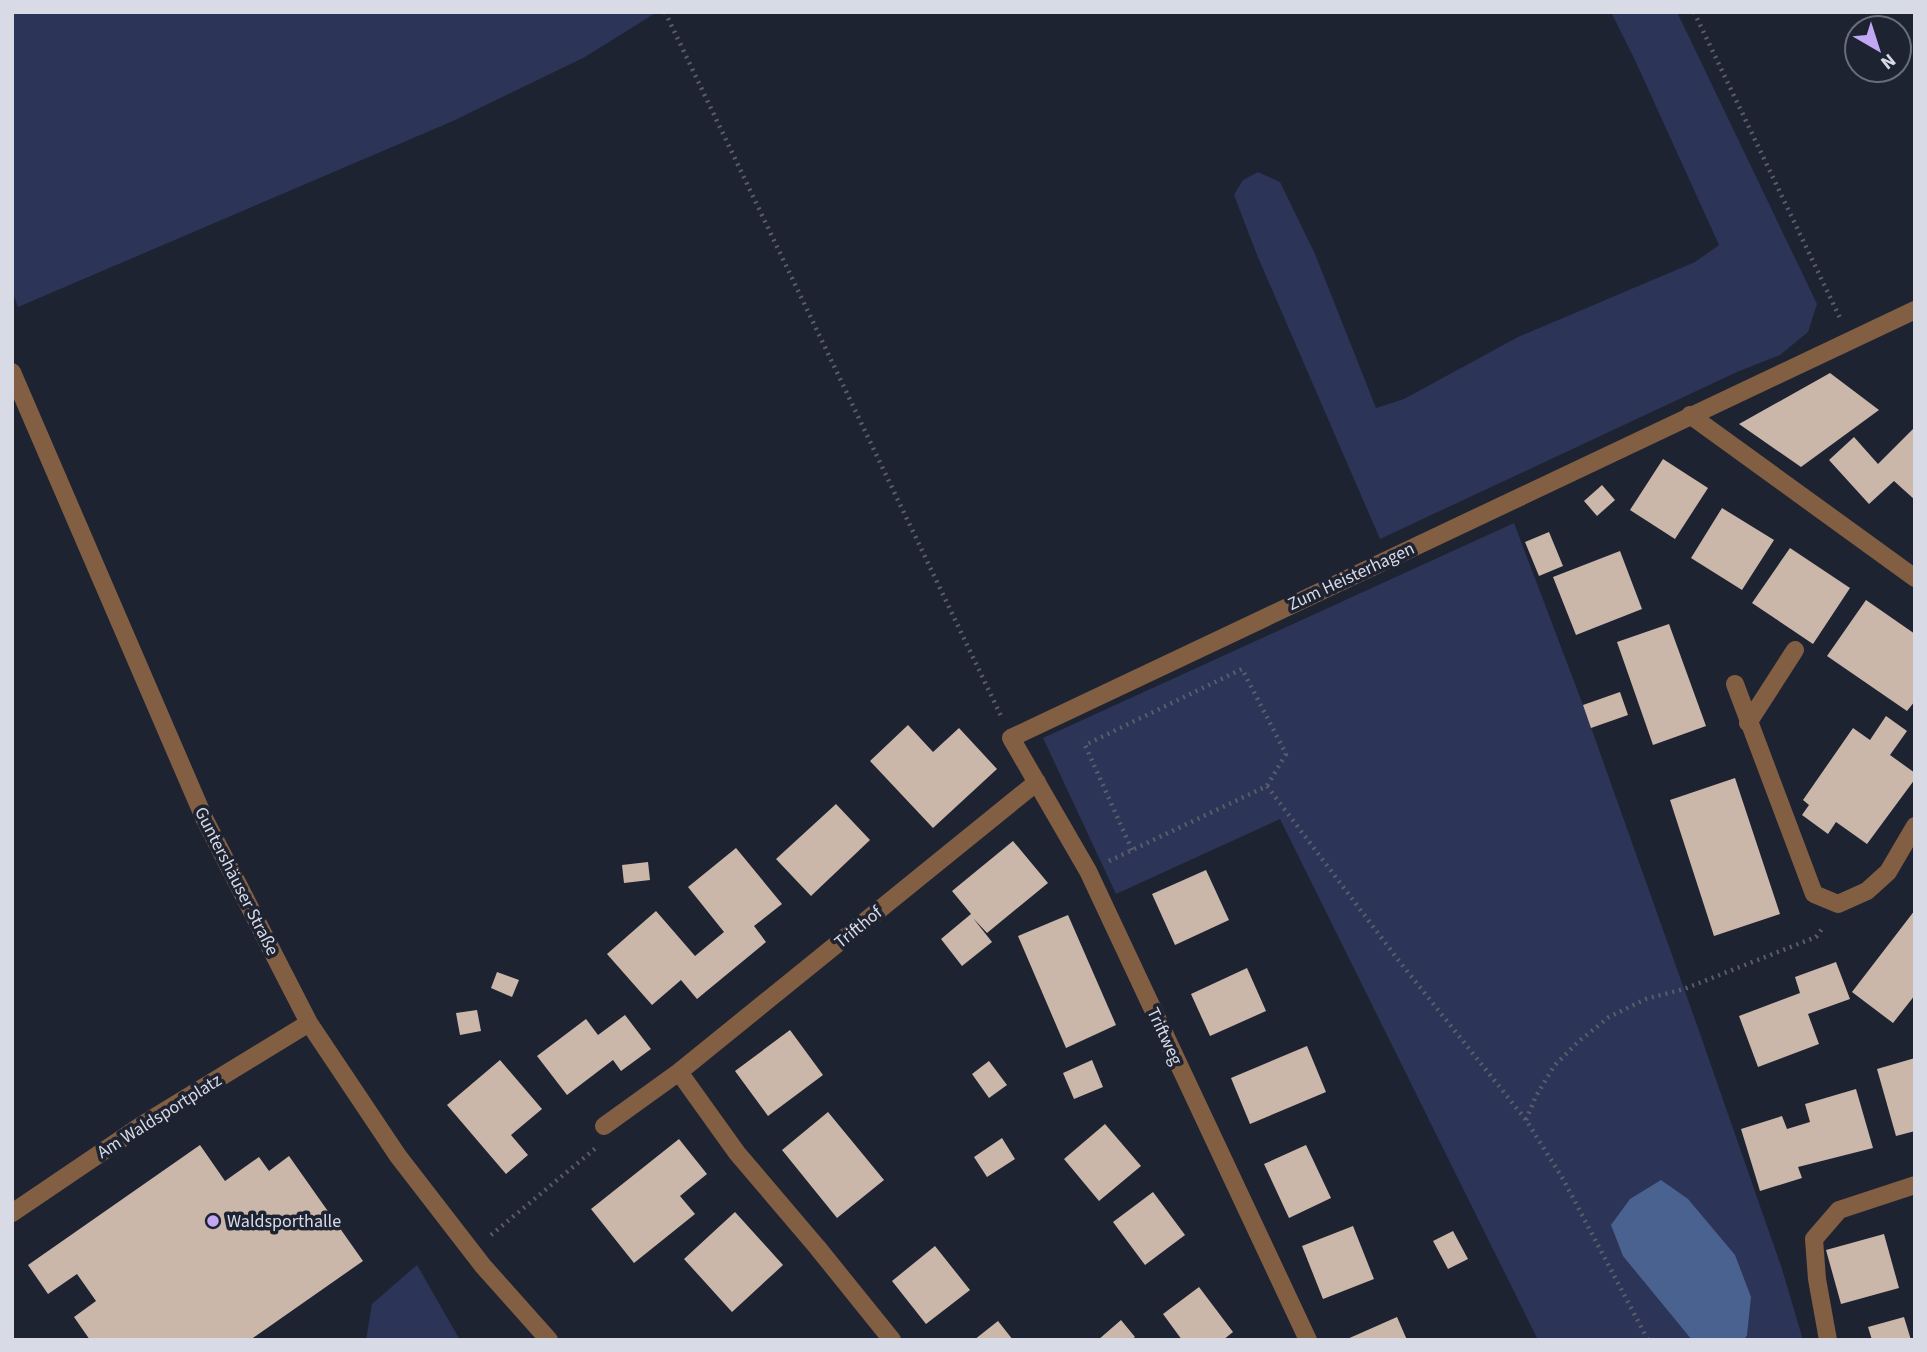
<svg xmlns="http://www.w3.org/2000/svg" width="1927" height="1352" viewBox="0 0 1927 1352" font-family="'Source Sans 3',sans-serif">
	<rect width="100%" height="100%" fill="#1e2332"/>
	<!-- green -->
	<path fill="#2c3457" d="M12,12h645l-72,45 -132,64 -435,186 -6,-16z
		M1611,12h66l140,292 -9,28 -28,23 -43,17 -357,167 -123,-284 -23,-60 9,-15 15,-8 22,10 35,72 61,154 28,-9 114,-62 177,-75 24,-17 -85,-187z
		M1514,523l69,182 115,323 84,241 21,71h-265l-258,-521 -164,75 -73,-156z
		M417,1265l43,75h-94l6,-36z"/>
	<!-- water -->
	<path fill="#4a628f" d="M1661,1180l27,19 47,56 16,42 -4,38 -3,5h-52l-69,-84 -12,-31 19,-26z"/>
	<!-- building -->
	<path fill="#cbb7aa" d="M1830,373l49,37 -78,57 -62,-43z
		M1915,427v73l-21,-19 -25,23 -40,-44 25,-23 24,27z
		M1663,459l45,29 -33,51 -45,-29z
		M1602,485l13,15 -18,16 -13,-15z
		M1722,508l52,32 -32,50 -51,-32z
		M1549,532l14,34 -24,10 -14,-34z
		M1790,548l60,40 -37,56 -61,-41z
		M1620,551l22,58 -66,26 -23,-58z
		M1866,600l49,34v67l-8,10 -80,-55z
		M1669,624l37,102 -53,19 -36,-103z
		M1620,692l8,23 -37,13 -8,-23z
		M1886,716l21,15 -17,24 25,18v6l-48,65 -31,-22 -8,12 -26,-19 7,-10 -6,-5 50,-72 17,12z
		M908,725l25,27 26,-24 38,41 -64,59 -63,-67z
		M1735,778l45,136 -66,22 -44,-136z
		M836,804l34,36 -59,56 -35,-37z
		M1013,841l35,42 -61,50 -14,-15 19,24 -30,24 -21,-27 30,-25 -19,-23z
		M736,848l46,56 -28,22 12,16 -69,57 -16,-19 -29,25 -45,-51 49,-43 39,45 29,-24 -36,-45z
		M648,862l2,18 -26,3 -2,-18z
		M1206,870l23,50 -54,25 -23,-51z
		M1915,910v85l-22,28 -41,-31z
		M1068,915l48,110 -50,23 -48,-112z
		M1836,962l14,37 -42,15 11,30 -61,23 -19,-51 61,-23 -5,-16z
		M1247,968l19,43 -56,25 -19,-42z
		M497,972l22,8 -7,17 -21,-9z
		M477,1010l4,21 -21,4 -4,-22z
		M625,1015l26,34 -30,22 -8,-11 -46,35 -30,-39 49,-37 12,16z
		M790,1030l33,45 -55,41 -33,-45z
		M1307,1046l19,46 -76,32 -19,-46z
		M1915,1058v73l-19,5 -19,-67z
		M500,1060l42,49 -31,26 17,20 -22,19 -59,-69z
		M1092,1060l11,27 -29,12 -11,-26z
		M989,1061l18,24 -18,13 -17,-24z
		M1856,1089l17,59 -75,19 4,11 -42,13 -19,-62 41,-13 5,13 23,-7 -5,-18z
		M828,1112l56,68 -47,38 -55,-68z
		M1105,1124l36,42 -42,35 -35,-42z
		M1002,1138l13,21 -28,18 -13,-20z
		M679,1139l28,35 -27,22 15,18 -61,49 -43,-54z
		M200,1145l25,36 34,-24 10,14 20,-15 74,105 -113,79h-160l-16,-23 22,-16 -19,-27 -29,20 -20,-29z
		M1306,1145l25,53 -42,20 -25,-54z
		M1153,1192l32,43 -40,30 -32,-43z
		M735,1212l48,53 -51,47 -48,-53z
		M1353,1226l21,53 -51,20 -21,-53z
		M1453,1231l15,28 -20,10 -15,-28z
		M1884,1234l15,54 -58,16 -15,-54z
		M935,1246l35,44 -44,34 -34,-43z
		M1199,1287l34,45 -10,8h-41l-19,-26z
		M1397,1317l10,23h-62z
		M1904,1317l7,23h-39l-4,-13z
		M1121,1320l14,17 -4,3h-33z
		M998,1321l15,19h-39z"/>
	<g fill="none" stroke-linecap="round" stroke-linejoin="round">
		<!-- path -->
		<path stroke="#595d6b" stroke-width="4.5" stroke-dasharray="2 5" stroke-linecap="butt" d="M665,12l336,704
			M1694,12l146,306
			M1132,850l-47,-105 157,-76 44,85 -19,32
			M1109,861l158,-75 132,175 127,159 37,59 85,161
			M1526,1120l10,-24 18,-30 24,-24 31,-25 37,-18 38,-10 132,-52 8,-11
			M491,1235l106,-88"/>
		<!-- minor -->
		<path stroke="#825e43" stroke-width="18" d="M12,372l193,448 104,203 89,133 85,110 66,74
			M1690,415l225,163
			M1735,684l79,210 24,10 29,-13 21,-19 27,-46
			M1748,723l47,-73
			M679,1072l58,81 80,94 75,93
			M604,1126l75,-54 358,-290
			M12,1213l130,-88 167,-102
			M1308,1340l-220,-469 -77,-133 904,-428
			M1828,1340l-11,-61 -3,-40 25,-29 76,-25"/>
	</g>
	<!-- markers -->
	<circle fill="#c1a8f3" stroke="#1e2332" stroke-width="2.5" cx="213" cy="1221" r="7"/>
	<g text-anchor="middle" stroke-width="7" stroke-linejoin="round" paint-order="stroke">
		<!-- street labels -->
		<g font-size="18" fill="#d8dbe6" stroke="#1e2332">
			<text transform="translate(1351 576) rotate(-25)" y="6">Zum Heisterhagen</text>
			<text transform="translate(237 881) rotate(63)" y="6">Guntershäuser Straße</text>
			<text transform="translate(858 927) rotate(-39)" y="6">Trifthof</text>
			<text transform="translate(1165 1036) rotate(65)" y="6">Triftweg</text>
			<text transform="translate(159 1116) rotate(-32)" y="6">Am Waldsportplatz</text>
		</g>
		<!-- poi labels -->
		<g font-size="18" fill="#d8dbe6" stroke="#1e2332" text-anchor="start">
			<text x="227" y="1227">Waldsporthalle</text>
		</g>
	</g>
	<!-- border -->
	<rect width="1927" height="1352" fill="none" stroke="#d8dbe6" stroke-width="28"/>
	<!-- north arrow -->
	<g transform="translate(1878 49) rotate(141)"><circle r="33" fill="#1e2332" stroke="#686d7a" stroke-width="2"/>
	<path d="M0-5L12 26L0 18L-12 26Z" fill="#c1a8f3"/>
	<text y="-10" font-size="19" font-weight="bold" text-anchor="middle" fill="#d8dbe6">N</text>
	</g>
</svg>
